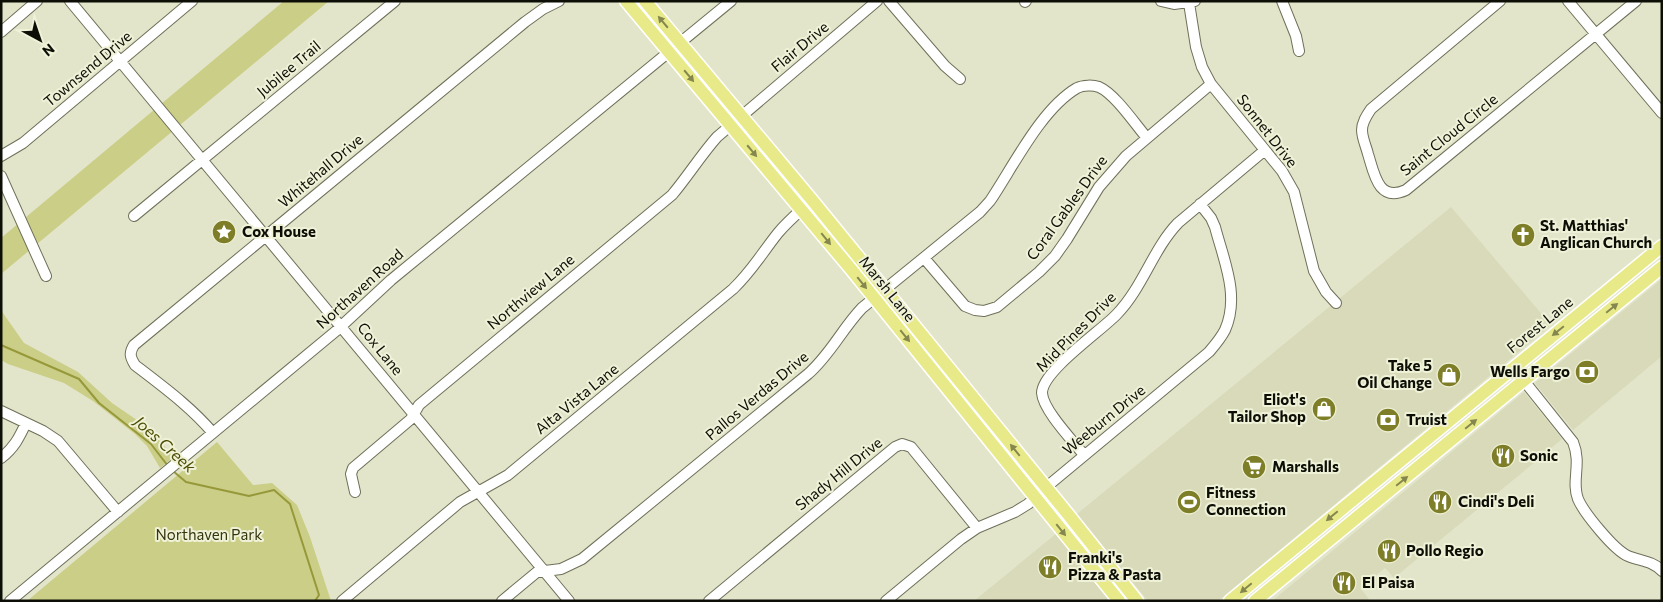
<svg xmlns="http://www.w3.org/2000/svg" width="1663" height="602" viewBox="0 0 1663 602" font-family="Commissioner,sans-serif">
	<rect width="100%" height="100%" fill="#e3e5cb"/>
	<!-- built -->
	<path fill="#d8dab9" d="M1451,207l100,118 -333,276h-70l-71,-87z
		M1662,279v77l-89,74 -38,-47z
		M1524,392l38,47 -27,23 -141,116 -9,-10 -25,20 9,11 -3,2h-94z
		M1057,533l53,68h-136z"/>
	<!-- green -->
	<path fill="#cbce86" d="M284,1h45l-328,273v-36z
		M1,308l2,5 21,30 54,29 34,31 35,24 27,30 -14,11 -13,-22 -12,-12 -42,-33 -29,-18 -56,-19 -7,-4z
		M217,442l36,43 19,-2 25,22 13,32 21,64h-304z"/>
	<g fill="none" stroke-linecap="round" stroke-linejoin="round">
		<!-- stream -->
		<path stroke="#96983a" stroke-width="2" d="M1,345l78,34 20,24 52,41 17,22
			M173,471l13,11 63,14 25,-6 16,14 29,91 -4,6"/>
		<!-- minor casing -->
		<g stroke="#6f7059" stroke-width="12">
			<path id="minor" d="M70,1l499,600
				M889,1l56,65 15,13
				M1161,1l13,3 21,-3
				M1282,1l14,35 3,15
				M1500,1l-129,108c-4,6 -9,13 -9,21 0,8 4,16 6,24 6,19 10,49 38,36l230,-189
				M1568,1l94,112
				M1025,2l1,-1
				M1189,3l7,44 6,20 9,17 71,87 12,21 20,79 12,21 10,11
				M1,32l36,-31
				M1,156l22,-13 169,-142
				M1,176l45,100
				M134,216l261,-215
				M924,258l41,48 10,4 9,1 13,-4 42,-35 16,-16 12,-17 32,-52 27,-31 85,-72
				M1513,367l60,75c9,22 -2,39 5,57 6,14 36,51 50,57 12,5 25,5 34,15
				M1,411l42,20 15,10 60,71
				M213,433c-23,-27 -51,-47 -78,-68 -5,-8 -6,-12 -1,-20l391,-323 18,-13 16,-8
				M1084,455c-11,-14 -41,-45 -42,-62 0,-22 59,-62 75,-79 26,-27 36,-65 61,-91l87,-73
				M1,458c13,-10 18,-20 25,-35
				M355,492l-4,-18 2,-6 58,-49 8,-14 253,-210c16,-19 29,-40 45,-58l160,-136
				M10,601l326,-270 55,-51 340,-279
				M342,601l118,-99 48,-27 225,-186c19,-18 29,-36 45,-56 10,-12 22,-22 34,-33
				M502,601l35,-29 24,-3 21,-10 226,-185c22,-19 34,-45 54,-66l118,-96 10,-11c23,-34 51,-92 87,-113 6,-3 16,-3 22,-1 16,7 36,37 48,51
				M709,601l186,-154 7,-3 9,3 66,81
				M886,601l75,-62 16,-11 38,-16 13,-8 22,-20 159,-132c6,-7 12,-14 16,-22 15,-34 -1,-69 -10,-103l-4,-9 -11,-14"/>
		</g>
		<!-- major casing -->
		<g stroke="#fff" stroke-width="15">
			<path id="major" d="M626,1l224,267 269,333
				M645,1l167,199 255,313 70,88
				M1230,601l432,-355
				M1255,601l407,-334"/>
		</g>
		<!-- minor -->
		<use href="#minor" stroke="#fff" stroke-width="10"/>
		<!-- major -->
		<use href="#major" stroke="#e8ea89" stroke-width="12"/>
	</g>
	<!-- one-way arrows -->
	<defs><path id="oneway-solid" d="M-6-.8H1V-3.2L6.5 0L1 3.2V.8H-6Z" transform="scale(1.25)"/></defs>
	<g fill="#85874e">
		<use href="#oneway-solid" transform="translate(663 22) rotate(-130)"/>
		<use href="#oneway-solid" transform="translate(689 76) rotate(50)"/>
		<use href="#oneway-solid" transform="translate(752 151) rotate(50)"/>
		<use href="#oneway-solid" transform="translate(826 239) rotate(51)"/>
		<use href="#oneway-solid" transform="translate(862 283) rotate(51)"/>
		<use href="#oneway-solid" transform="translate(1612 308) rotate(-39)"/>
		<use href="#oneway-solid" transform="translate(1558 331) rotate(141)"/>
		<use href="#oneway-solid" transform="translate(905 336) rotate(51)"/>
		<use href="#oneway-solid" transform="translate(1471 424) rotate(-39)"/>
		<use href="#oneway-solid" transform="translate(1015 450) rotate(-129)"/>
		<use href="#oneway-solid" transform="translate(1402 481) rotate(-39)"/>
		<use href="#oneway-solid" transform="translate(1332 516) rotate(140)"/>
		<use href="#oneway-solid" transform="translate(1061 530) rotate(51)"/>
		<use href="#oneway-solid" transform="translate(1246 588) rotate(140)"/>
	</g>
	<!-- icons -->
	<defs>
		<g id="sight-disc" transform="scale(1.25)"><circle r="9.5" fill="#7d7e27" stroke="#f0f2d8"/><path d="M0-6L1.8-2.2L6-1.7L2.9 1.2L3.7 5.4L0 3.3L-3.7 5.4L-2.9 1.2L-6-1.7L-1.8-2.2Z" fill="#fff"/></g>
		<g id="church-disc" transform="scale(1.25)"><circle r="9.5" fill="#7d7e27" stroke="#f0f2d8"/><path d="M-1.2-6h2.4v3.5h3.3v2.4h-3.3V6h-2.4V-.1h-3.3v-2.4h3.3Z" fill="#fff"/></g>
		<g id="bank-disc" transform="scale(1.25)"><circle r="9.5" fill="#7d7e27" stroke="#f0f2d8"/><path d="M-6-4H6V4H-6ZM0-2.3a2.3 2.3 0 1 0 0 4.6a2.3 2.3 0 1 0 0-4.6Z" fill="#fff"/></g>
		<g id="shop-disc" transform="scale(1.25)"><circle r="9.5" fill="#7d7e27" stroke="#f0f2d8"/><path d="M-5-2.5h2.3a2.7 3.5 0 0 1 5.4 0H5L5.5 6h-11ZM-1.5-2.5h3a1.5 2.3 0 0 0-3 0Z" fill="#fff"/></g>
		<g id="restaurant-disc" transform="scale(1.25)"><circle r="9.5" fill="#7d7e27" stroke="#f0f2d8"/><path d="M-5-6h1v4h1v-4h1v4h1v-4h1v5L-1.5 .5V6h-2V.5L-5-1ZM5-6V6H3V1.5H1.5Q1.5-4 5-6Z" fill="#fff"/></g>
		<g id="supermarket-disc" transform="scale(1.25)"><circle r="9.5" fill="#7d7e27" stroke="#f0f2d8"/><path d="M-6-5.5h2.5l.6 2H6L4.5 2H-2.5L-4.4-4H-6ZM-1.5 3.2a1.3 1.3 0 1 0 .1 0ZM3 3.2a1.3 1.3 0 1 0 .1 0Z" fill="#fff"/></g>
		<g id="stadium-disc" transform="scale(1.25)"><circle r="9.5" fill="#7d7e27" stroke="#f0f2d8"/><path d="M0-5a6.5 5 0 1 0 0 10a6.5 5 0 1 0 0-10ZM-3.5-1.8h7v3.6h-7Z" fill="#fff"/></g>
	</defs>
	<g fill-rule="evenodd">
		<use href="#sight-disc" x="224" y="232"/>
		<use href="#church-disc" x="1523" y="235"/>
		<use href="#bank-disc" x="1587" y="372"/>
		<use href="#shop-disc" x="1449" y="375"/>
		<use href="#shop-disc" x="1324" y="409"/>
		<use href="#bank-disc" x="1388" y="420"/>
		<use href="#restaurant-disc" x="1503" y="456"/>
		<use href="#supermarket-disc" x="1254" y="467"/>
		<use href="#stadium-disc" x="1189" y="502"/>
		<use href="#restaurant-disc" x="1440" y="502"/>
		<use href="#restaurant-disc" x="1389" y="551"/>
		<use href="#restaurant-disc" x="1050" y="567"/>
		<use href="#restaurant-disc" x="1344" y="583"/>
	</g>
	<g text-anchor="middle" stroke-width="4" stroke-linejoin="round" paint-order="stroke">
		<!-- street labels -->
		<g font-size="15" fill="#0d0e06" stroke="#f0f2d8">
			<text transform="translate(800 47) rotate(-40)" y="5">Flair Drive</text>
			<text transform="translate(88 69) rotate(-40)" y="5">Townsend Drive</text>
			<text transform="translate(289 69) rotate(-40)" y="5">Jubilee Trail</text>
			<text transform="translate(1267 131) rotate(52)" y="5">Sonnet Drive</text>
			<text transform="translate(1449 135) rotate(-39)" y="5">Saint Cloud Circle</text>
			<text transform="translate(321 171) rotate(-40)" y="5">Whitehall Drive</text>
			<text transform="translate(1067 208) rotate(-54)" y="5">Coral Gables Drive</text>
			<text transform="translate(360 289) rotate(-42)" y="5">Northaven Road</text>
			<text transform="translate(887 289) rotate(51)" y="5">Marsh Lane</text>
			<text transform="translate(531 292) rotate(-40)" y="5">Northview Lane</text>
			<text transform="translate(1540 325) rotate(-39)" y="5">Forest Lane</text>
			<text transform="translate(1076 332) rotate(-45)" y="5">Mid Pines Drive</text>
			<text transform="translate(380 349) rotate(51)" y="5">Cox Lane</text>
			<text transform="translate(757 396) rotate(-40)" y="5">Pallos Verdas Drive</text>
			<text transform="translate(577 399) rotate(-39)" y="5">Alta Vista Lane</text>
			<text transform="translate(1104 420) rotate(-39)" y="5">Weeburn Drive</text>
			<text transform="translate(839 474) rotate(-39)" y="5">Shady Hill Drive</text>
		</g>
		<!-- poi labels -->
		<g font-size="15" font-weight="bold" fill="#0d0e06" stroke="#f0f2d8" text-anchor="start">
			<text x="1540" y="231">St. Matthias'<tspan x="1540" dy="17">Anglican Church</tspan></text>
			<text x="242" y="237">Cox House</text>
			<text x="1432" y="371" text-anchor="end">Take 5<tspan x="1432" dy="17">Oil Change</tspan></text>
			<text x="1570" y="377" text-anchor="end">Wells Fargo</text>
			<text x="1306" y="405" text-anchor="end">Eliot's<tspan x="1306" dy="17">Tailor Shop</tspan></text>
			<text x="1406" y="425">Truist</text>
			<text x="1520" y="461">Sonic</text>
			<text x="1272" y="472">Marshalls</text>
			<text x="1206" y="498">Fitness<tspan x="1206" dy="17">Connection</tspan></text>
			<text x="1458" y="507">Cindi's Deli</text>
			<text x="1406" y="556">Pollo Regio</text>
			<text x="1068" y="563">Franki's<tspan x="1068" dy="17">Pizza &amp; Pasta</tspan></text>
			<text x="1362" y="588">El Paisa</text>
		</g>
		<!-- park labels -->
		<g font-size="15" fill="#34350d" stroke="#f0f2d8">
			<text x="209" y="540">Northaven Park</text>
		</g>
		<!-- water labels -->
		<g font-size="16" font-style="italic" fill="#4b4c01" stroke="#f0f2d8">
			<text transform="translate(165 444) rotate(42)" y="6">Joes Creek</text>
		</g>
	</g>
	<!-- border -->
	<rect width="1663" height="602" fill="none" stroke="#0d0e06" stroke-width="5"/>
	<!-- north arrow -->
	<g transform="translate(40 40) rotate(140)" stroke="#f0f2d8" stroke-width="4" paint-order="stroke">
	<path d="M0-4L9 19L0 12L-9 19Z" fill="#0d0e06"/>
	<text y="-8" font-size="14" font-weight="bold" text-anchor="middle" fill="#0d0e06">N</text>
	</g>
</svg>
